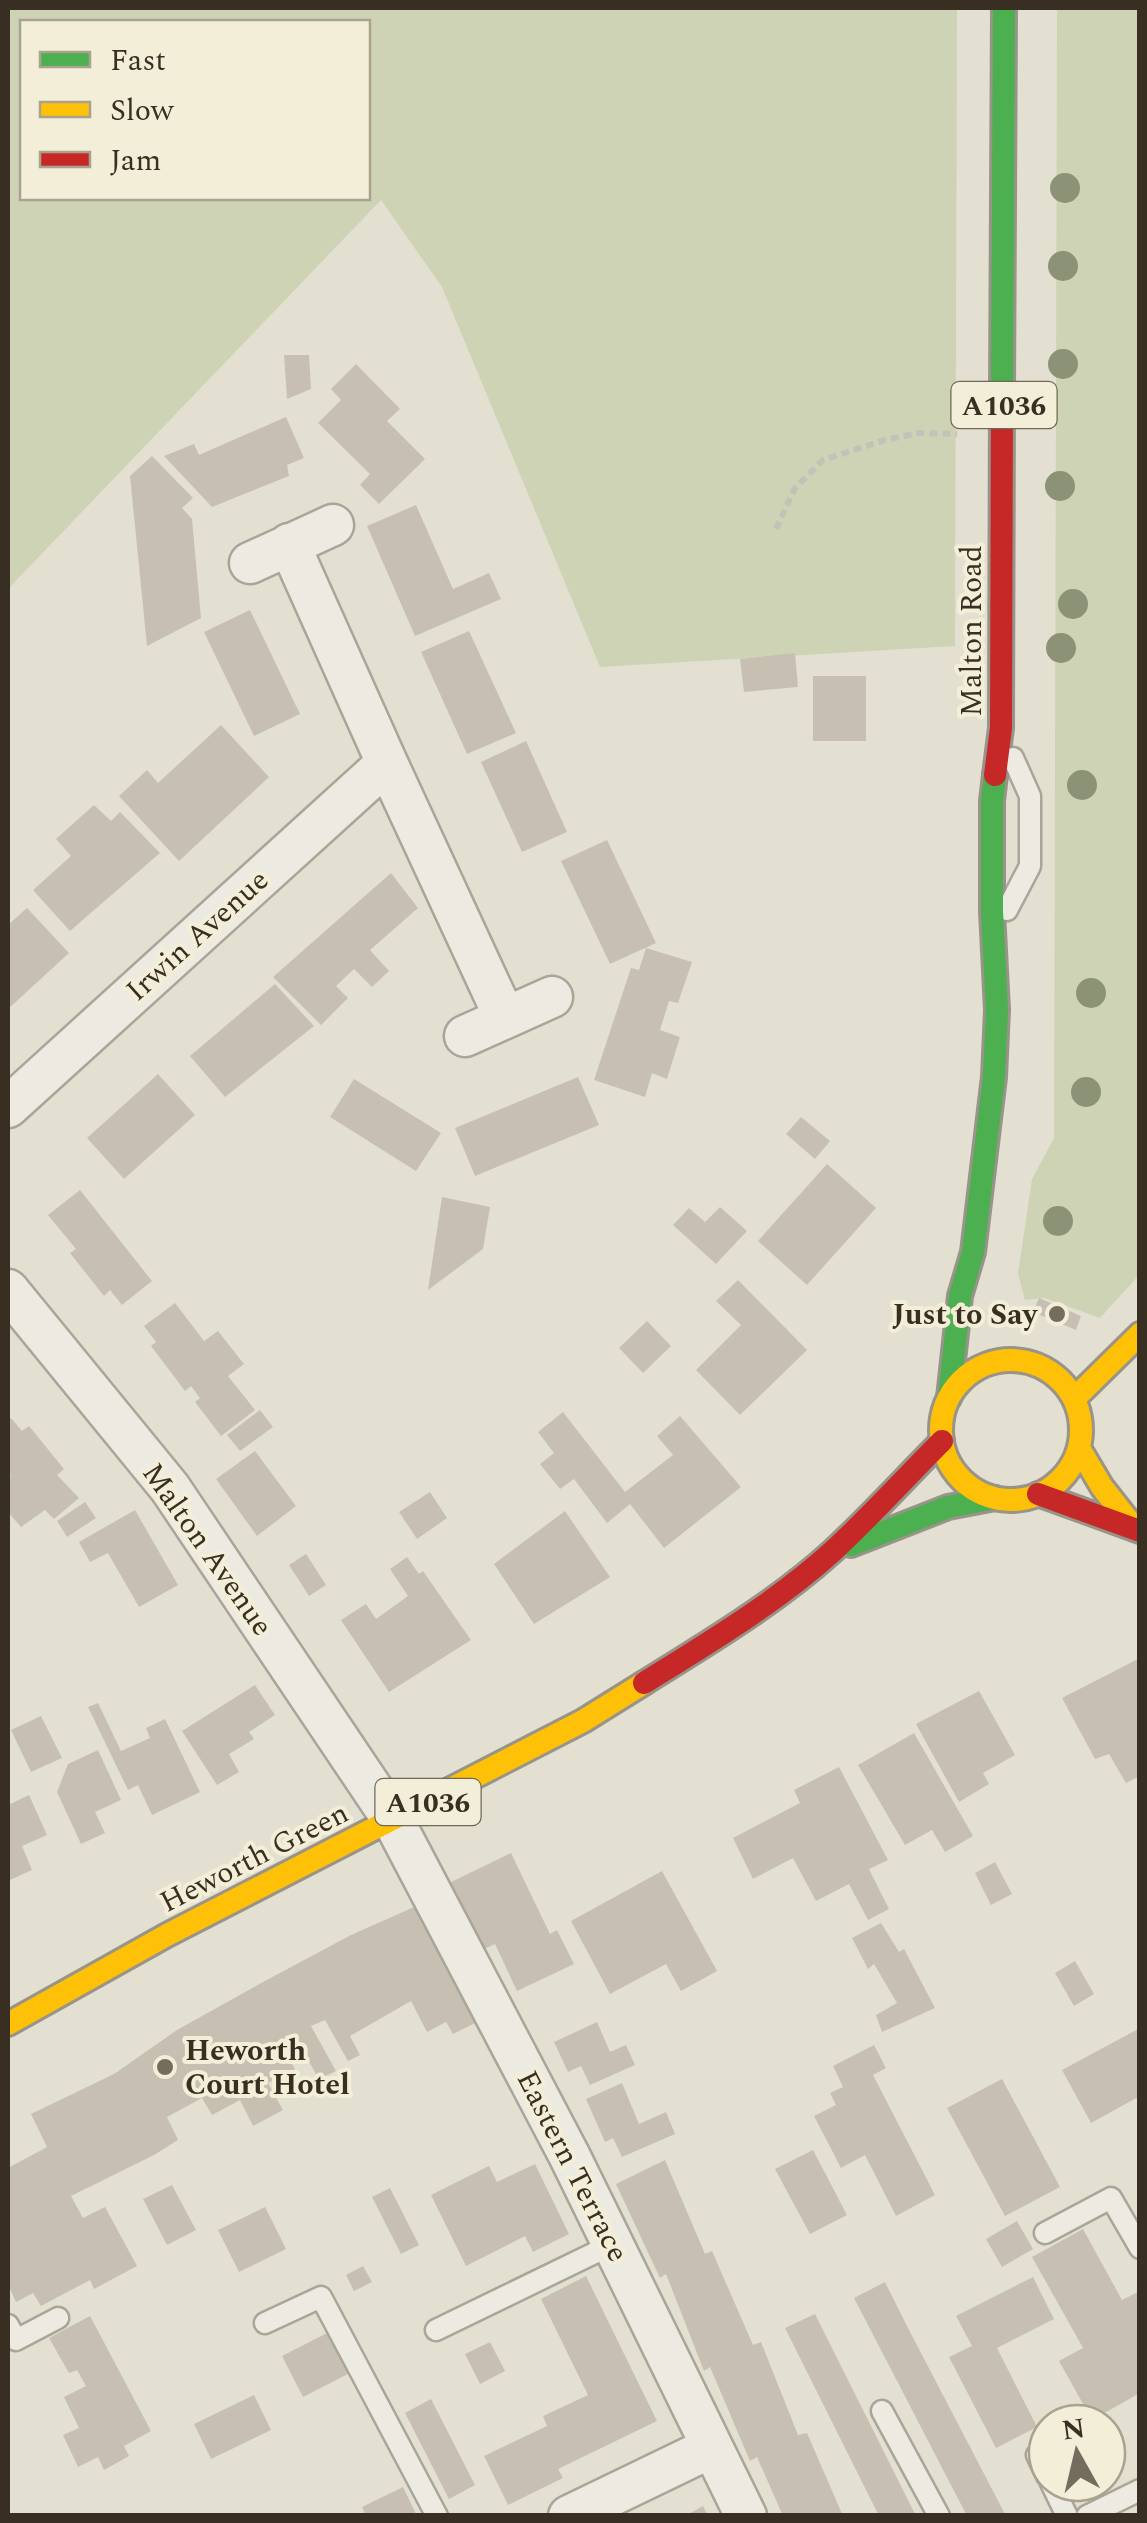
<svg xmlns="http://www.w3.org/2000/svg" width="1147" height="2523" viewBox="0 0 1147 2523" font-family="Spectral,serif">
	<rect width="100%" height="100%" fill="#e3e0d1"/>
	<!-- green -->
	<path fill="#cfd3b5" fill-rule="evenodd" d="M8,8h949l-2,638 -355,21 -158,-380 -61,-87 -373,389zM22,22h346v176h-346z
		M1057,8h82v1267l-39,43 -56,-20 -19,2 -7,-26 14,-95 22,-41z"/>
	<!-- building -->
	<path fill="#c7c0b2" d="M284,355h25l2,34 -24,10z
		M356,364l44,45 -13,12 38,38 -46,45 -19,-19 10,-11 -52,-51 23,-23 -10,-11z
		M286,417l18,41 -17,7 2,11 -77,31 -48,-51 30,-12 5,11z
		M152,456l41,42 -11,10 10,11 9,99 -54,28 -17,-170z
		M416,505l37,84 36,-16 12,26 -86,37 -48,-110z
		M250,610l50,104 -46,22 -50,-104z
		M469,631l47,102 -49,21 -46,-102z
		M795,653l3,34 -54,5 -4,-33z
		M813,676h53v65h-53z
		M221,725l48,52 -90,84 -60,-65 28,-26 11,13z
		M526,741l41,91 -45,20 -41,-90z
		M94,805l17,16 9,-9 40,41 -90,78 -37,-41 38,-34 -15,-17z
		M607,840l49,103 -46,21 -49,-103z
		M391,873l27,35 -48,42 19,21 -17,16 -18,-18 -18,17 12,12 -27,27 -48,-48z
		M27,908l42,45 -61,56v-84z
		M646,948l46,14 -14,41 -9,-2 -9,29 20,7 -13,42 -15,-6 -7,24 -51,-17 37,-112 8,2z
		M275,984l39,42 -89,71 -35,-41z
		M158,1074l37,41 -71,64 -37,-41z
		M578,1077l21,48 -124,51 -20,-48z
		M354,1079l87,54 -25,38 -86,-54z
		M801,1117l29,24 -15,18 -29,-25z
		M827,1164l49,44 -69,77 -49,-44z
		M80,1190l72,91 -30,24 -12,-15 -6,6 -34,-43 6,-4 -28,-34z
		M442,1197l48,10 -7,42 -55,41z
		M720,1207l27,24 -31,33 -43,-39 16,-17 16,14z
		M738,1280l69,70 -67,65 -44,-45 45,-45 -25,-24z
		M1039,1298l42,18 -5,14 -43,-18z
		M175,1303l29,38 14,-10 26,33 -16,12 27,34 -34,26 -26,-34 5,-4 -9,-12 -6,5 -34,-45 5,-4 -12,-16z
		M647,1321l24,25 -28,27 -24,-25z
		M260,1410l13,17 -33,24 -13,-16z
		M563,1412l62,80 48,-37 -16,-19 23,-20 61,71 -77,61 -34,-44 -23,19 -33,-44 -14,10 -20,-25 14,-11 -16,-21z
		M11,1418l11,13 7,-5 35,43 -7,6 22,23 -25,21 -9,-9 -24,17 -13,-15v-33l3,-2 -3,-5v-51z
		M255,1451l41,55 -39,30 -41,-57z
		M430,1492l17,26 -30,21 -18,-27z
		M85,1502l11,16 -29,19 -10,-16z
		M135,1510l43,75 -39,22 -31,-54 -18,9 -11,-20z
		M565,1511l45,66 -76,47 -40,-60z
		M306,1554l20,31 -17,11 -20,-31z
		M407,1557l12,17 4,-3 48,69 -82,52 -48,-72 25,-16 10,15 32,-23 -18,-27z
		M1140,1658v118l-14,7 -17,-29 -14,5 -33,-61z
		M255,1685l20,30 -26,17 5,7 -25,15 10,18 -22,13 -35,-54z
		M979,1691l36,64 -32,18 6,11 -30,18 -43,-78z
		M98,1703l23,48 29,-13 -4,-10 19,-9 35,73 -48,23 -14,-30 -10,5 -40,-83z
		M41,1716l21,42 -31,14 -20,-42z
		M914,1733l59,103 -28,16 -13,-22 -27,15 -47,-80z
		M98,1750l23,50 -26,12 10,21 -24,11 -24,-52 11,-28z
		M839,1767l49,93 -19,9 20,40 -21,11 -19,-36 -33,17 -23,-43 -40,21 -20,-41 67,-35 -6,-13z
		M29,1795l18,40 -25,11 10,24 -24,11v-76z
		M511,1853l39,81 7,-4 17,34 -57,27 -22,-47 -11,5 -33,-67z
		M995,1862l17,32 -21,11 -16,-32z
		M662,1871l55,100 -36,20 -15,-27 -56,30 -39,-73z
		M423,1903l29,52 -9,6 34,61 -24,12 -7,-12 -19,10 -16,-31 -61,35 10,19 -12,6 -23,-41 -14,6 25,45 -17,8 -24,-42 -14,8 14,24 -27,14 15,27 -30,16 -13,-26 -28,15 -10,-17 -35,19 11,23 -24,15 -83,41 12,22 22,-11 32,59 -43,23 -4,-9 -49,26 -8,-13 -17,9 -8,-17v-117l39,-21 -16,-33 83,-40 63,-44 86,-48 88,-47z
		M881,1923l18,29 5,-3 31,59 -53,24 -6,-17 21,-12 -23,-39 -6,5 -16,-31z
		M1075,1961l19,33 -20,12 -19,-33z
		M597,2022l13,30 16,-7 9,20 -45,20 -9,-19 -13,6 -14,-30z
		M1140,2028v68l-49,27 -29,-53z
		M874,2045l12,23 -13,7 62,120 -39,21 -31,-61 -24,13 -27,-52 22,-11 -6,-12 13,-6 -10,-21z
		M1002,2079l58,108 -55,29 -58,-108z
		M622,2083l17,41 27,-12 9,22 -53,23 -9,-19 -8,4 -19,-43z
		M813,2150l34,65 -37,19 -35,-65z
		M665,2160l40,94 7,-3 41,94 8,-3 37,93 9,-2 36,83h-60l-26,-59 -7,4 -40,-94 -6,4 -38,-97 -6,4 -44,-94z
		M535,2164l34,70 -36,18 -8,-16 -59,30 -35,-71 58,-29 8,16z
		M172,2185l24,45 -29,15 -24,-46z
		M390,2188l29,57 -18,9 -29,-57z
		M265,2207l21,42 -47,23 -21,-42z
		M1017,2221l16,28 -31,18 -16,-28z
		M1083,2229l39,71 18,-9v102l-48,27 -33,-59 24,-13 -51,-91z
		M363,2266l9,16 -18,9 -8,-16z
		M586,2276l71,145 -99,48 5,9 -55,27 -24,-49 63,-30 -4,-10 45,-21 -47,-96z
		M1033,2277l21,42 -57,29 40,79 -41,21 -47,-91 23,-11 -16,-30z
		M885,2282l22,44 99,190h-39l-113,-218z
		M815,2314l101,202h-37l-94,-188z
		M90,2316l61,115 -27,15 5,10 -25,14 -6,-13 -20,10 -15,-32 16,-7 -15,-31 22,-11 -9,-16 -8,3 -20,-35z
		M329,2332l21,41 -47,24 -21,-41z
		M490,2342l15,29 -25,13 -15,-30z
		M254,2395l17,35 -60,29 -17,-35z
		M431,2399l44,86 -26,14 -44,-86z
		M403,2487l14,29h-51l-4,-9z
		M703,2506l5,10h-23z"/>
	<g fill="none" stroke-linecap="round" stroke-linejoin="round">
		<!-- lane casing -->
		<g stroke="#a9a599" stroke-width="25">
			<path id="lane" d="M1007,910l23,-44v-70l-17,-38
				M1045,2233l66,-35 29,50
				M265,2323l56,-26 116,219
				M8,2325l8,15 42,-22
				M436,2330l177,-86
				M882,2411l57,105
				M1037,2455l10,21
				M1051,2483l16,33
				M1087,2516l53,-26"/>
		</g>
		<!-- street casing -->
		<g stroke="#a9a599" stroke-width="45">
			<path id="street" d="M250,563l83,-38
				M387,763l118,255
				M465,1036l87,-39
				M8,1107l379,-344 -98,-219
				M8,1290l162,198 223,332 177,337 176,359
				M569,2516l143,-69"/>
		</g>
		<!-- fast casing -->
		<g stroke="#999489" stroke-width="28">
			<path id="fast" d="M1002,393l2,-385
				M949,1398l11,-102 13,-44 21,-175 3,-67 -5,-99v-110l3,-26
				M851,1545l97,-38 47,-9"/>
		</g>
		<!-- slow casing -->
		<g stroke="#999489" stroke-width="28">
			<path id="slow" d="M941 1430a70 70 0 1 1 140 0a70 70 0 1 1-140 0Z
				M1074,1399l66,-65
				M1079,1448l23,39 33,42
				M8,2024l159,-89 416,-214 61,-38"/>
		</g>
		<!-- jam casing -->
		<g stroke="#999489" stroke-width="28">
			<path id="jam" d="M995,775l6,-47 1,-335
				M1038,1494l102,37
				M644,1683c64,-40 133,-81 189,-132 38,-35 73,-74 109,-110"/>
		</g>
		<!-- path -->
		<path stroke="#c4c1b8" stroke-width="6" stroke-dasharray="8 5" stroke-linecap="butt" d="M776,529l19,-41 28,-28 62,-20 34,-7 38,1"/>
		<!-- lane -->
		<use href="#lane" stroke="#eceae1" stroke-width="20"/>
		<!-- street -->
		<use href="#street" stroke="#eceae1" stroke-width="40"/>
		<!-- fast -->
		<use href="#fast" stroke="#4caf50" stroke-width="22"/>
		<!-- slow -->
		<use href="#slow" stroke="#ffc107" stroke-width="22"/>
		<!-- jam -->
		<use href="#jam" stroke="#c62828" stroke-width="22"/>
	</g>
	<!-- trees -->
	<g fill="#8c9275">
		<circle cx="1065" cy="188" r="15"/>
		<circle cx="1063" cy="266" r="15"/>
		<circle cx="1063" cy="364" r="15"/>
		<circle cx="1060" cy="486" r="15"/>
		<circle cx="1073" cy="604" r="15"/>
		<circle cx="1061" cy="648" r="15"/>
		<circle cx="1082" cy="785" r="15"/>
		<circle cx="1091" cy="993" r="15"/>
		<circle cx="1086" cy="1092" r="15"/>
		<circle cx="1058" cy="1221" r="15"/>
	</g>
	<!-- markers -->
	<g fill="#746d5f" stroke="#f3eed8" stroke-width="4">
		<circle cx="1057" cy="1314" r="10"/>
		<circle cx="165" cy="2067" r="10"/>
	</g>
	<g text-anchor="middle" stroke-width="8" stroke-linejoin="round" paint-order="stroke">
		<!-- shield labels -->
		<g fill="#f3eed8" stroke="#706859" stroke-width="2.5">
			<rect x="951.5" y="382" width="105" height="46" rx="8"/>
			<rect x="375.5" y="1779" width="105" height="46" rx="8"/>
		</g>
		<g font-size="28" font-weight="bold" fill="#382f22">
			<text x="1004" y="415">A1036</text>
			<text x="428" y="1812">A1036</text>
		</g>
		<!-- street labels -->
		<g font-size="30" fill="#382f22" stroke="#f3eed8">
			<text transform="translate(971 631) rotate(-90)" y="10">Malton Road</text>
			<text transform="translate(197 935) rotate(-42)" y="10">Irwin Avenue</text>
			<text transform="translate(208 1549) rotate(55)" y="10">Malton Avenue</text>
			<text transform="translate(254 1857) rotate(-27)" y="10">Heworth Green</text>
			<text transform="translate(573 2166) rotate(63)" y="10">Eastern Terrace</text>
		</g>
		<!-- poi labels -->
		<g font-size="30" font-weight="bold" fill="#382f22" stroke="#f3eed8" text-anchor="end">
			<text x="1037" y="1324">Just to Say</text>
			<text x="185" y="2060" text-anchor="start">Heworth<tspan x="185" dy="34">Court Hotel</tspan></text>
		</g>
	</g>
	<!-- border -->
	<rect width="1147" height="2523" fill="none" stroke="#382f22" stroke-width="20"/>
	<!-- legend -->
	<rect x="20" y="20" width="350" height="180" fill="#f3eed8" stroke="#a8a28f" stroke-width="2.5"/>
	<rect x="40" y="52" width="50" height="15" fill="#4caf50" stroke="#a8a28f" stroke-width="2.5"/>
	<text x="110" y="70" font-size="30" fill="#382f22">Fast</text>
	<rect x="40" y="102" width="50" height="15" fill="#ffc107" stroke="#a8a28f" stroke-width="2.5"/>
	<text x="110" y="120" font-size="30" fill="#382f22">Slow</text>
	<rect x="40" y="152" width="50" height="15" fill="#c62828" stroke="#a8a28f" stroke-width="2.5"/>
	<text x="110" y="170" font-size="30" fill="#382f22">Jam</text>
	<!-- north arrow -->
	<g transform="translate(1077 2453) rotate(352)"><circle r="48" fill="#f3eed8" stroke="#a8a28f" stroke-width="2.5"/>
	<path d="M0-8L18 38L0 25L-18 38Z" fill="#746d5f"/>
	<text y="-15" font-size="28" font-weight="bold" text-anchor="middle" fill="#382f22">N</text>
	</g>
</svg>
